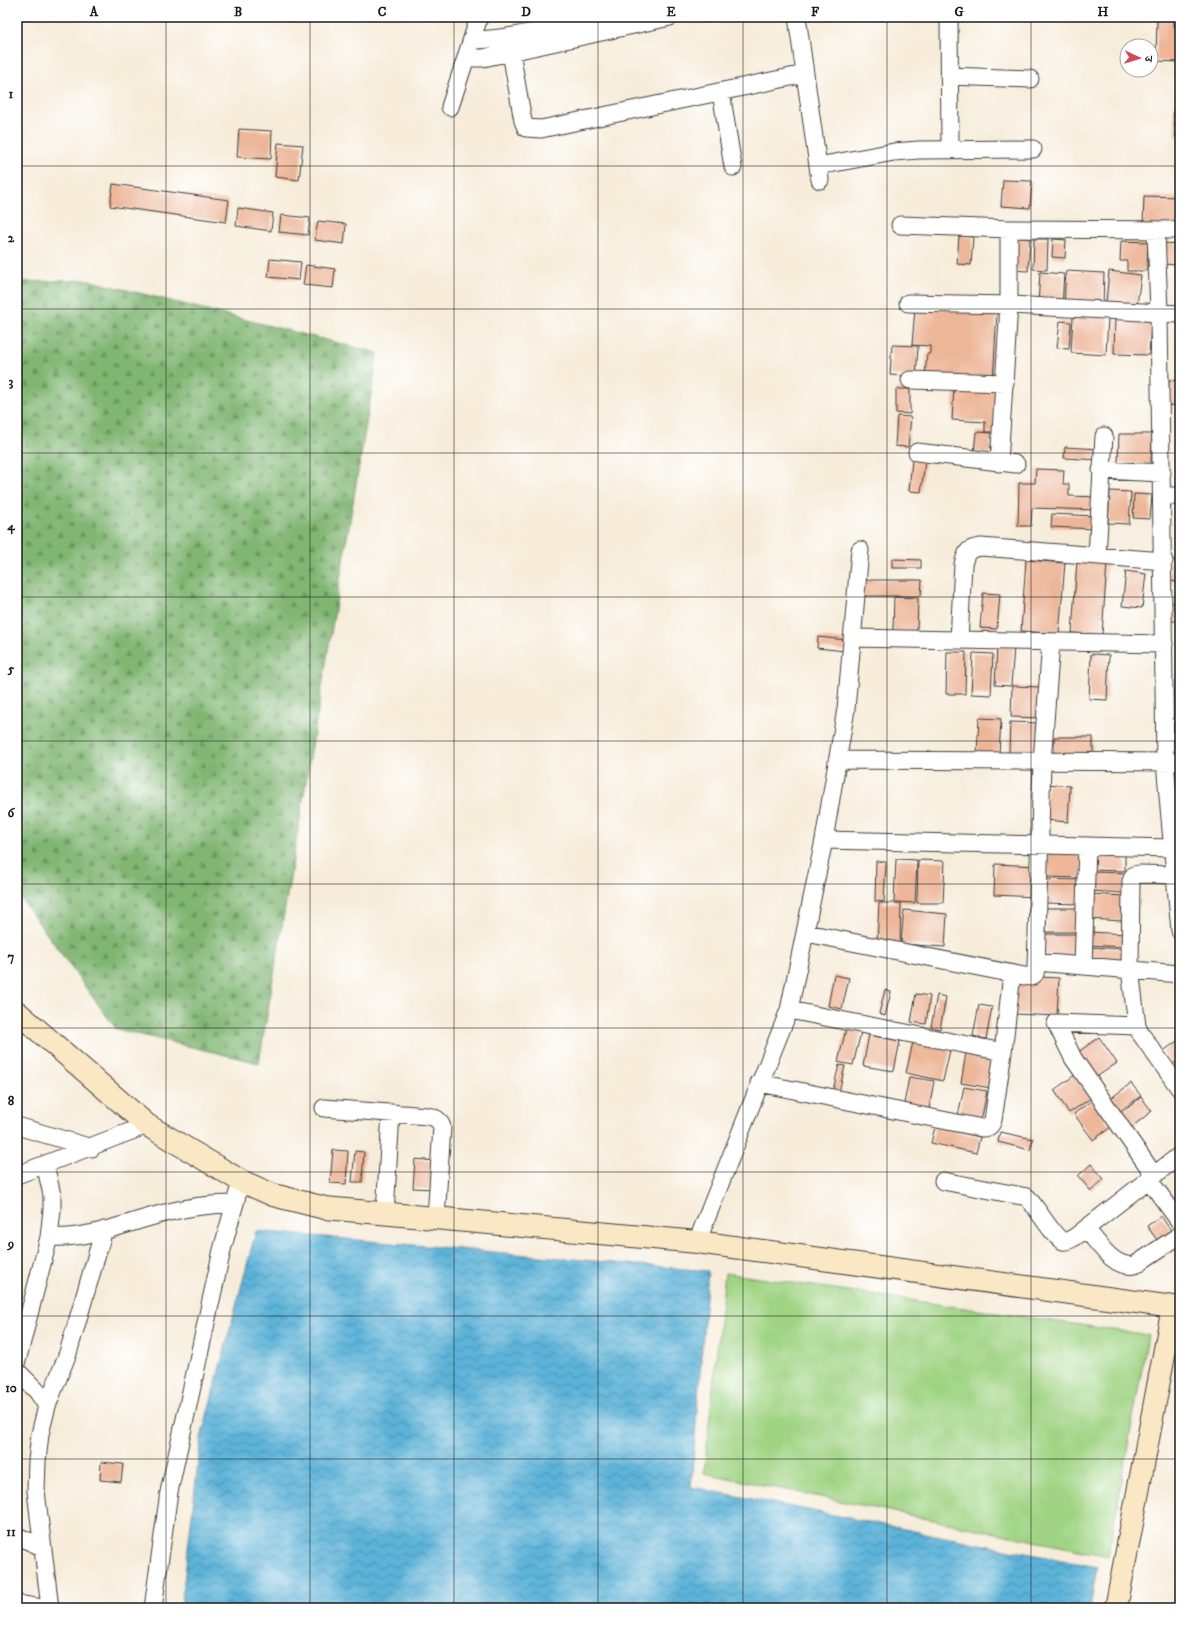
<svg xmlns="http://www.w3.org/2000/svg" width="1197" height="1625" viewBox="0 0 1197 1625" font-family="'IM FELL DW Pica','Noto Serif Devanagari',serif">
	<defs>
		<pattern id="forest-firs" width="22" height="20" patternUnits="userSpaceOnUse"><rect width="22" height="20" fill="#80b672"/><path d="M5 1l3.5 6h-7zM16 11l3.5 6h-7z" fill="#68935d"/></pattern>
		<pattern id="water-waves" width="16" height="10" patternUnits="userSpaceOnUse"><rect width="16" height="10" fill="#5bb2d8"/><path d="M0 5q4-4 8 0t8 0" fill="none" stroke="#4a90ae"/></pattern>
	</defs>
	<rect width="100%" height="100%" fill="#fff"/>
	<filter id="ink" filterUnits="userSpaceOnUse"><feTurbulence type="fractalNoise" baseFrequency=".025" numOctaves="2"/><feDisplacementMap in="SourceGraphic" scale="8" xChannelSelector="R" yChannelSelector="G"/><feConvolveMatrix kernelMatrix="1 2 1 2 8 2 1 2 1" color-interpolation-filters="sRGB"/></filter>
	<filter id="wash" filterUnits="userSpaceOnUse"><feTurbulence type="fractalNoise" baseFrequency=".012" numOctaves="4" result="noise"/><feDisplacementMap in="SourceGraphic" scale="16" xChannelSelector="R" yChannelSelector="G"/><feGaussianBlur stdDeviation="0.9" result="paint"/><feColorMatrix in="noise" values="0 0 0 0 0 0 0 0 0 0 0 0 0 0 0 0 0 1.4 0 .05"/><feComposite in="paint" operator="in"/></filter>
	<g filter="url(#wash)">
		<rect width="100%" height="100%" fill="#f6ecd9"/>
		<!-- forest -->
		<path fill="url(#forest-firs)" stroke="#4e6947" d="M87,280l291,73 -119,710 -143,-34 -99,-136v-611z"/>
		<!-- park -->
		<path fill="#a0d484" stroke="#5e7850" d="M725,1273l423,62 -40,221 -404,-83z"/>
		<!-- water -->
		<path fill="url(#water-waves)" stroke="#3c677a" d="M256,1231l452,40 -17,216 406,80 -7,41h-909l20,-170z"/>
		<g id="blocks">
			<!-- building -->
			<path fill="#edb698" d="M1157,17h17v10h6v35l-24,-1z
				M1173,110h7v27h-4z
				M239,129l33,2 -1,28 -34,-2z
				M278,143l25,2 -4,35 -24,-3z
				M1003,180l29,1 -2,27 -29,-2z
				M113,184l116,16 -3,22 -116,-16z
				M1144,196l36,1v30l-37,-1z
				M238,208l35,5 -2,18 -35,-5z
				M281,215l29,3 -2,17 -29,-3z
				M318,221l28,3 -2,20 -29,-4z
				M959,236l14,1 -2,28 -14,-1z
				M1013,237l17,2 -2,32 -18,-1z
				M1034,239h14l-1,31 -14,-1z
				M1053,239l13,1 -1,18 -13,-1z
				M1121,241l27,1 -1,29h-20v-10h-7z
				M1162,243l18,1v21l-19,-1z
				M270,259l31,3 -2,18 -31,-3z
				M306,265l29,4 -2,19 -30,-3z
				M1066,271l38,2 -1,33 -39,-1z
				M1109,271l32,4 -4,30 -31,-3z
				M1040,272l24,2 -2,32 -24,-1z
				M915,308l82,5 -4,67 -68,-4 2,-22h3v-8l-18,-1z
				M1073,316l35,2 -2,37 -35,-2z
				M1115,318l36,2 -2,35 -35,-1z
				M1060,321l11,1 -2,27 -12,-1z
				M892,345l26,1 -2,31 -26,-2z
				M1169,380l11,1v25l-12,-1z
				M954,388l43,2 -3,42h-9v-10l-33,-2z
				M896,389h14v25l-14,-1z
				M897,416l14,1 -3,30 -13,-1z
				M976,432l17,1 -3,20 -16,-1z
				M1119,434h33l-1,30 -33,-1z
				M1065,447l35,2 -1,11 -35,-2z
				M912,460l13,1 -4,31 -12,-1z
				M1036,469l28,1 -1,14h6v12l28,1 -1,13 -64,-2 -1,18h-13l1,-43h16z
				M1110,491l21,1 -2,32 -21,-1z
				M1134,494l18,1 -2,24 -17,-1z
				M1052,514l44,2 -1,13 -44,-2z
				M892,559l29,1v8h-29z
				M1026,560l39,3 -6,71 -38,-3z
				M1077,560l30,2 -5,73 -30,-2z
				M1170,560l10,1v21l-11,-1z
				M1126,571l20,3 -4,34 -20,-2z
				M864,580h58l-1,16h-57z
				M983,593l17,1 -3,35 -17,-1z
				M894,597l24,1 -1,34 -24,-1z
				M1171,603h9v18h-9z
				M818,637l28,3 -1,11 -28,-3z
				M997,646l17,1 -3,39 -16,-1z
				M947,652h19l-1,42h-19z
				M973,653l20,1 -2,41 -20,-1z
				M1091,654l18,1 -2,45 -18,-1z
				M1012,686l30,1 -1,31 -30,-1z
				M979,718l22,1 -2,36 -22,-2z
				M1010,722l31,1 -1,32 -31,-1z
				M1054,737h39v18h-39z
				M1047,784l23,2 -2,36 -23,-2z
				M1048,850l34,1v27l-35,-1z
				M1092,850l33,2v19l-34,-1z
				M896,859l21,1 -2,43 -21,-1z
				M918,860l27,1 -2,42h-26z
				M876,861l10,1 -2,40 -9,-1z
				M995,864l42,2v31l-43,-2z
				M1092,872l33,1v20l-34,-2z
				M1043,879l38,1v24l-39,-1z
				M1089,894l35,2 -1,25 -35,-2z
				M879,903h22l-1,41 -23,-1z
				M1046,908h34v24h-34z
				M904,910l43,4 -2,33 -44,-3z
				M1088,932l38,2 -1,13 -37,-2z
				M1043,934h36v25l-35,-1z
				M1088,947l37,2 -1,15 -37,-3z
				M834,975l15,3 -7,31 -14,-3z
				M1040,977l19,1 -2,38 -42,-2 1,-33 24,1z
				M885,990l6,2 -6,24 -6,-2z
				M916,994l14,2 -4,28 -15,-2z
				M937,995l9,2 -6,32 -9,-2z
				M979,1005l13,2 -6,32 -13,-3z
				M846,1029l15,3 -8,33 -15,-3z
				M869,1035l31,6 -6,30 -31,-5z
				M1099,1037l18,26 -22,15 -18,-25z
				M1180,1039v20l-8,6 -10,-13z
				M913,1042l37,8 -7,31 -37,-8z
				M966,1053l30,6 -5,29 -30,-5z
				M839,1065l6,1 -6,26 -6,-2z
				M1075,1075l16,23 -22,15 -15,-23z
				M909,1077l25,4 -5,28 -25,-5z
				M1131,1083l10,13 -22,16 -9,-13z
				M964,1087l23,4 -6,30 -23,-5z
				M1141,1097l11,14 -23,18 -11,-13z
				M1092,1100l19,27 -18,13 -19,-26z
				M935,1127l45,10 -4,16 -45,-10z
				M1000,1132l33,7 -3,11 -32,-8z
				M333,1150l15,1 -2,33 -16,-1z
				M355,1151l9,1 -2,30h-10z
				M415,1159l20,2 -2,28 -20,-1z
				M1091,1164l13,15 -13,12 -13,-15z
				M1161,1216l13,19 -14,9 -13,-18z
				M101,1462l22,2 -2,18 -21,-2z"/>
		</g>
	</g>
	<g filter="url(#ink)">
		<use href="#blocks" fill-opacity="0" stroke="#3d3b38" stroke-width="1"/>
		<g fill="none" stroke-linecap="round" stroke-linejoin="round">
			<!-- street casing -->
			<g stroke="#3d3b38" stroke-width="19">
				<path id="street" d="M797,17l23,163
					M949,17l1,131
					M472,40c41,0 83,-14 124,-23
					M511,52l12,69 3,7 15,1 264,-55
					M466,58h17l187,-41
					M949,76l81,3
					M721,92l12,75
					M450,107l29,-90
					M818,166l76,-14 25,-2 114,-1
					M900,225l109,4 171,1
					M1156,230l3,83 6,449 15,169
					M908,303l101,2 171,9
					M910,380l95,3
					M917,452l99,12
					M999,463l10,-158v-76
					M1101,470l61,3
					M1162,496h18
					M1097,556l7,-120
					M853,638l311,6
					M959,640l4,-76c4,-14 5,-15 18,-17l183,14
					M837,760l343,2
					M824,840l348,8
					M1175,875l-35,-1 -6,1 -3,6 -1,88 7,57 3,7 40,56
					M806,933l218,43 7,1 4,-3 1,-6 6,-206 9,-120
					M1036,962l144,12
					M1083,966l4,-120
					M789,1010l214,42
					M1137,1026l-81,-3 17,35 81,117
					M759,1083l223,45c7,0 9,-2 11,-8l10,-68 9,-78
					M324,1108l104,8c8,2 11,3 14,11l-6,91
					M17,1126l75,22
					M17,1175l130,-50
					M1149,1180l31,42
					M943,1181l84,16c9,9 27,41 36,44 4,1 8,-2 12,-4l105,-82
					M385,1213l6,-100
					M1086,1229c13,14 27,40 49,36l45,-30
					M49,1237c39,3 79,-15 116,-24 23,-6 46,-9 70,-9
					M697,1242l92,-232 35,-170 22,-131 14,-159
					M17,1361l32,-124 3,-27v-15l-7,-31
					M17,1371l20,20 10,15
					M17,1536l25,11
					M17,1604l25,4
					M50,1608l-14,-117 1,-30 3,-27 7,-28 21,-53 36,-123
					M153,1608l16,-116 53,-242 19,-69"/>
			</g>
			<!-- secondary casing -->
			<g stroke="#3d3b38" stroke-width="24">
				<path id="secondary" d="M17,1012l130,113 94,56 32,14 52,13 372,34 476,65 -57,301"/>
			</g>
			<!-- street -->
			<use href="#street" stroke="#fff" stroke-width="17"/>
			<!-- secondary -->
			<use href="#secondary" stroke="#fae7c3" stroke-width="22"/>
		</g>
	</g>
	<!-- grid -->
	<path fill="none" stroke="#1c1c1c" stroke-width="1" stroke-opacity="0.55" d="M166,17v1591M310,17v1591M454,17v1591M598,17v1591M743,17v1591M887,17v1591M1031,17v1591M17,166h1163M17,309h1163M17,453h1163M17,597h1163M17,741h1163M17,884h1163M17,1028h1163M17,1172h1163M17,1316h1163M17,1459h1163"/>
	<!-- margin -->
	<rect width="1197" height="1625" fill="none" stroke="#fff" stroke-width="44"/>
	<!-- north arrow -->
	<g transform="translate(1139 58) rotate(94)"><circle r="19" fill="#ffffff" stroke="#a4a4a4"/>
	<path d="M0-3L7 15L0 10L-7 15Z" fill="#d1495b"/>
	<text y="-6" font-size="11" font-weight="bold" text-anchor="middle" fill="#1c1c1c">उ</text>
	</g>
	<rect x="22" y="22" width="1153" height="1581" fill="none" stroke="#1c1c1c" stroke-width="1.5"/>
	<g font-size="13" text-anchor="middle" font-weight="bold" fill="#1c1c1c">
		<text x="94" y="16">A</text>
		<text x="238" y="16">B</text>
		<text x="382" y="16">C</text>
		<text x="526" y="16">D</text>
		<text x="671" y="16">E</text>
		<text x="815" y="16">F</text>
		<text x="959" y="16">G</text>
		<text x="1103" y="16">H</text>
		<text x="11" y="98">1</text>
		<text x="11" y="242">2</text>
		<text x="11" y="386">3</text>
		<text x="11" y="530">4</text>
		<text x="11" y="673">5</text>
		<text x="11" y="817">6</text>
		<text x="11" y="961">7</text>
		<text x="11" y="1105">8</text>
		<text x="11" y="1248">9</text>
		<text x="11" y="1392">10</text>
		<text x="11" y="1536">11</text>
	</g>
</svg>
